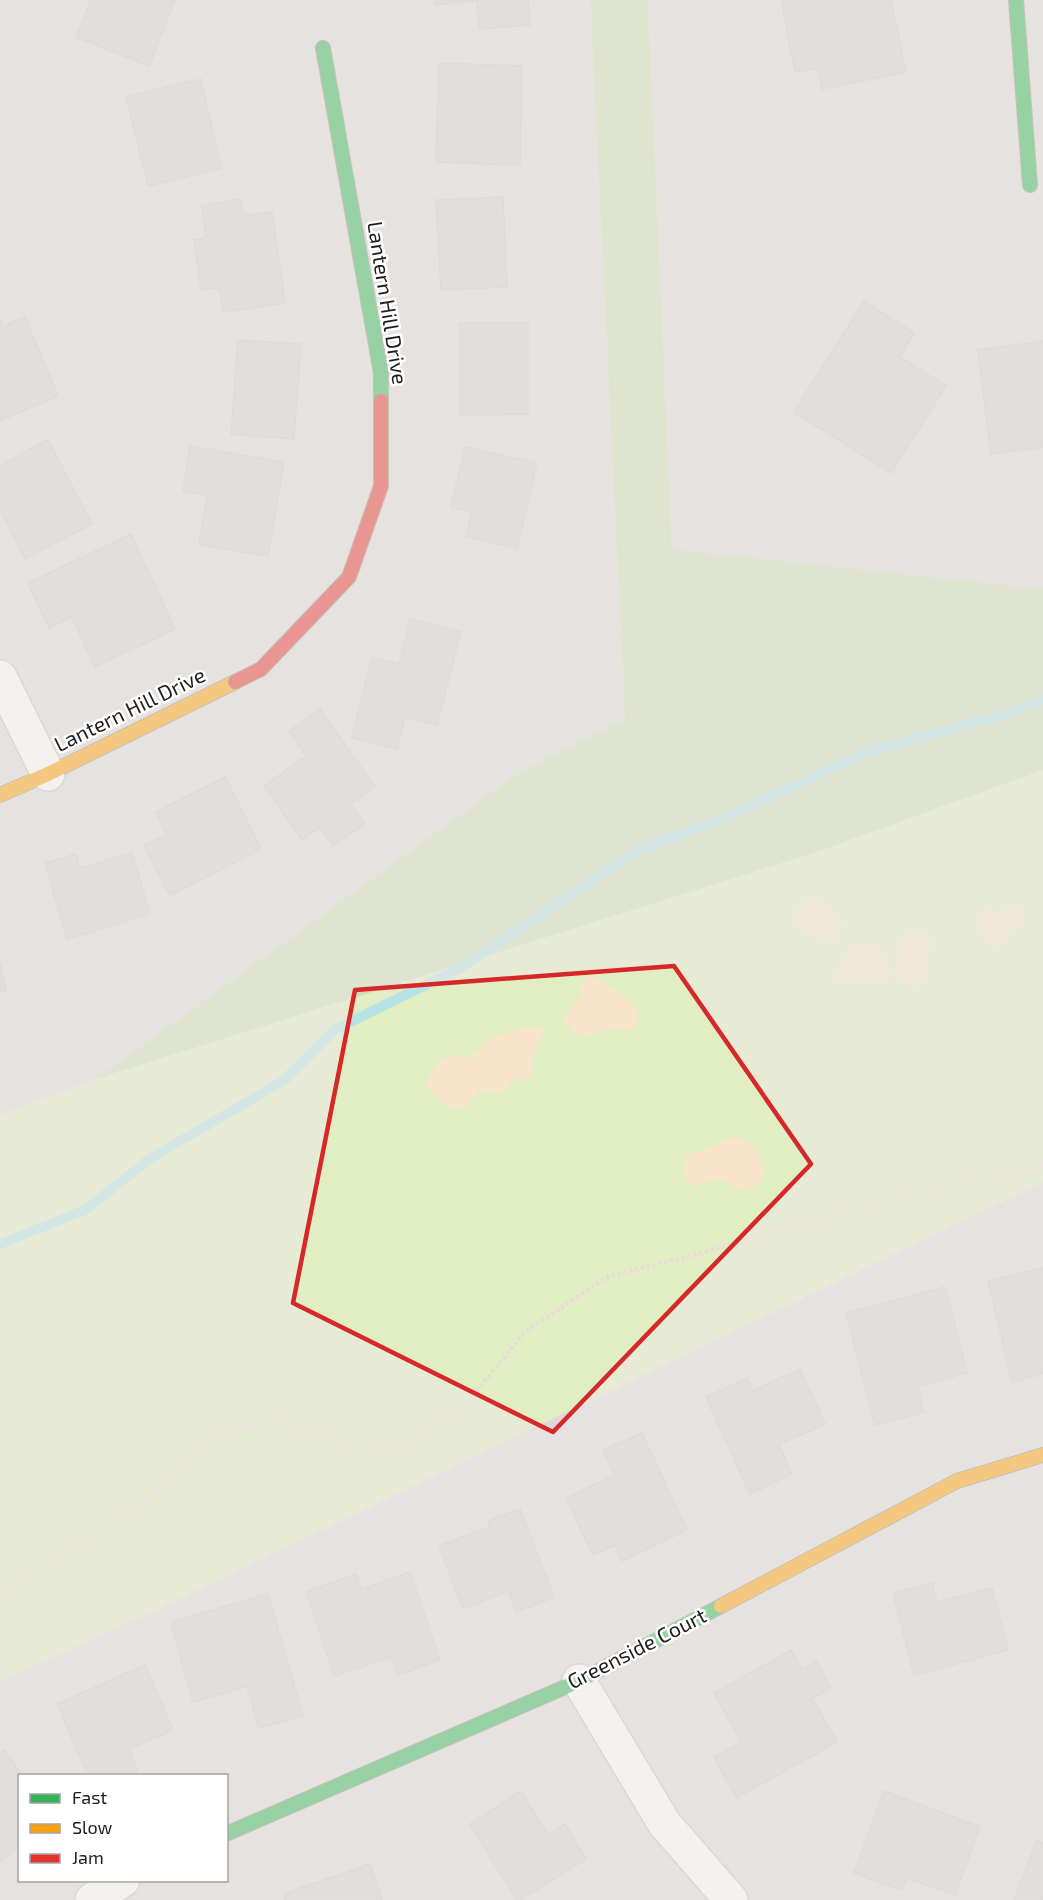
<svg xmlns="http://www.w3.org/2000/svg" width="1043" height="1900" viewBox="0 0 1043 1900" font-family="'Exo 2',sans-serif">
	<rect width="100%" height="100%" fill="#ede9e6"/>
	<!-- residential -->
	<path fill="#dcd9d8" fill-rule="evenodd" d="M0,0h590l35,719 -107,54 -422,306 -96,36z
		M648,0h395v589l-371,-40z
		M1043,1182v718h-1043v-219l162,-74zM20,1776h206v104h-206z"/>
	<!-- grass -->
	<path fill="#e1edc2" d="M1043,770v412l-881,425 -162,74v-566l96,-36 724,-228z"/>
	<!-- forest -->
	<path fill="#ceddb9" d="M590,0h58l24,549 371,40v181l-223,81 -724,228 422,-306 107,-54z"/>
	<!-- sand -->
	<path fill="#f7e4ca" d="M810,898c20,7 26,10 33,29l-9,16c-18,0 -37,-12 -42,-30l6,-9z
		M1013,905l6,1 6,4c-2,17 -14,26 -26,36h-8l-7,-4 -6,-19 1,-11 6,-4 15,5z
		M917,930l8,3 8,8 -7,22v13l-4,8 -11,3c-6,-4 -10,-8 -13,-14 -5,-15 1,-42 19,-43z
		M864,944l14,1 15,29 -7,10 -17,-5c-13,7 -19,8 -31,2l-4,-10 19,-26z
		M589,976c11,4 44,24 47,33 3,8 2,12 -1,19l-11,3 -11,-3 -23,8 -16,-3 -9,-11v-9l18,-18 -3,-10z
		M545,1027l-13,31v16l-7,6h-12l-11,13 -23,-3 -6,10 -12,10c-15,-4 -26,-13 -35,-25 4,-13 14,-30 29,-30 5,0 11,2 15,3 28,-28 37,-28 75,-31z
		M734,1137c22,6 30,19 29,42l-14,12 -11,-1 -16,-11 -10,1 -17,7 -9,-7 -2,-15 2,-11 12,-1z"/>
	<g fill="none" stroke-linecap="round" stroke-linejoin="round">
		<!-- stream -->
		<path stroke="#b6e3e3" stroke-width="10" d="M0,1244l85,-34 66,-52 132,-77 53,-52 124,-61 178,-118 82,-30 147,-68 142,-39 34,-13"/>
	</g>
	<!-- building -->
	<path fill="#d6d1cf" stroke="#d0cac7" stroke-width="1.5" d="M91,0h84l-26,66 -73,-29z
		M435,0h93l2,25 -51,4 -2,-28 -42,4z
		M781,0h110l15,72 -84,17 -4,-21 -23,4z
		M439,63l83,3 -2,99 -84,-3z
		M201,79l20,89 -73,18 -22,-89z
		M503,197l4,90 -66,3 -5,-90z
		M240,199l3,17 29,-4 13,91 -62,9 -3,-24 -19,2 -7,-50 12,-2 -4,-32z
		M864,301l50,32 -14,24 46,29 -55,87 -97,-61z
		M25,317l33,79 -58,25v-101l3,6z
		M460,323h68v91l-68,1z
		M238,340l63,4 -7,95 -63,-5z
		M1043,341v106l-52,7 -13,-104z
		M48,440l44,84 -67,35 -25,-49v-45z
		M190,446l94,16 -16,94 -69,-11 8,-50 -24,-4z
		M465,447l72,16 -20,85 -51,-11 6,-25 -21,-5z
		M131,534l44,95 -80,38 -23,-50 -23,11 -21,-45z
		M410,619l51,13 -24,93 -32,-8 -8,32 -45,-11 20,-80 27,6z
		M320,709l55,78 -24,17 14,20 -32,22 -13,-19 -18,13 -38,-54 42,-30 -17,-25z
		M225,777l36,72 -91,46 -26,-50 23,-11 -11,-22z
		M132,853l18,61 -83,25 -22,-76 31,-9 4,14z
		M0,963l6,27 -6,2z
		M1043,1268v106l-31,8 -24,-101z
		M945,1287l22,86 -49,13 6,26 -49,13 -29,-112z
		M800,1369l25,55 -46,21 13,29 -42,20 -44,-97 41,-19 6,13z
		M642,1433l45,97 -65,31 -7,-16 -22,10 -27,-57 49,-23 -12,-25z
		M520,1509l34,88 -38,15 -8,-21 -45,18 -24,-63 51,-19 -2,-6z
		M410,1572l30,88 -42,15 -7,-18 -57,19 -28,-84 50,-18 5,16z
		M932,1583l5,19 55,-14 16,62 -94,25 -21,-82z
		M268,1594l35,122 -44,12 -12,-42 -54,16 -22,-80z
		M792,1650l10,19 14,-8 15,27 -19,10 25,44 -101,56 -22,-41 27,-15 -27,-49z
		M145,1665l28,65 -44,19 9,23 -8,4h-42l-31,-72z
		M4,1750l19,26h-3v71l-20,15v-109z
		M521,1791l27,44 17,-11 21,35 -66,41h-3l-47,-76z
		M884,1791l96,36 -25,68 -48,-17 -5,12 -48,-17z
		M1037,1840l6,3v57h-29z
		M370,1864l12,36h-97l-2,-6z"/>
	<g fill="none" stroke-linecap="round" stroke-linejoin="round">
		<!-- street casing -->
		<g stroke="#c5c4c2" stroke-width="36">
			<path id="street" d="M0,677l48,97
				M579,1681l85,142 67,77
				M92,1900l31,-20"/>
		</g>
		<!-- fast casing -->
		<g stroke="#98947e" stroke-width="16">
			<path id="fast" d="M1016,0l14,185
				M323,48l58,325v28
				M226,1834l353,-153 142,-75"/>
		</g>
		<!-- slow casing -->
		<g stroke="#98947e" stroke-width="16">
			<path id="slow" d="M0,795l48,-21 187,-92
				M721,1606l236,-125 86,-26"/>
		</g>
		<!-- jam casing -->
		<g stroke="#98947e" stroke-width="16">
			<path id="jam" d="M235,682l26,-13 88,-92 32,-91v-85"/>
		</g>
		<!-- path -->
		<path stroke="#ebd9da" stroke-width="4" stroke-dasharray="3 3" stroke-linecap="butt" d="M0,1589l17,-8 123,-75 88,-78 57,-7 98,36 78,-47 64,-78 84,-56 92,-23 137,-41 118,-31 76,-11 11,-5"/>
		<!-- street -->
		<use href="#street" stroke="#fcfcfb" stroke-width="33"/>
		<!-- fast -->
		<use href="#fast" stroke="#30b455" stroke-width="14"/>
		<!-- slow -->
		<use href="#slow" stroke="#ff9f0a" stroke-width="14"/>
		<!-- jam -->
		<use href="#jam" stroke="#e5322d" stroke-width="14"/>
	</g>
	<!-- marked area -->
	<path d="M0 0H1043V1900H0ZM674,966l137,198 -258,268 -260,-129 62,-313z" fill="#ede9e6" fill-opacity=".55" fill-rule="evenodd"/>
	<path fill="none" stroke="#d62828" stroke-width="4.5" stroke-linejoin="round" d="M674,966l137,198 -258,268 -260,-129 62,-313z"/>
	<g text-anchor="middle" stroke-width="5" stroke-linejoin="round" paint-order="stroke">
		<!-- street labels -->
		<g font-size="21" fill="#1e1e1e" stroke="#fff">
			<text transform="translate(387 303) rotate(81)" y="7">Lantern Hill Drive</text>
			<text transform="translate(130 710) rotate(-26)" y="7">Lantern Hill Drive</text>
			<text transform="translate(637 1649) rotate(-27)" y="7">Greenside Court</text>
		</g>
	</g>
	<!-- legend -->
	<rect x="18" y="1774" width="210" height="108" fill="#ffffff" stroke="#a5a5a5" stroke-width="1.5"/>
	<rect x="30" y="1794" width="30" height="9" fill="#30b455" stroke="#a5a5a5" stroke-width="1.5"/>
	<text x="72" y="1804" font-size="18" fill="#1e1e1e">Fast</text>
	<rect x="30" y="1824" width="30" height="9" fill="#ff9f0a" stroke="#a5a5a5" stroke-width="1.5"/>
	<text x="72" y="1834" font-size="18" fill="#1e1e1e">Slow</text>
	<rect x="30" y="1854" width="30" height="9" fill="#e5322d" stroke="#a5a5a5" stroke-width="1.5"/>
	<text x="72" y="1864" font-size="18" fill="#1e1e1e">Jam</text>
</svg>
